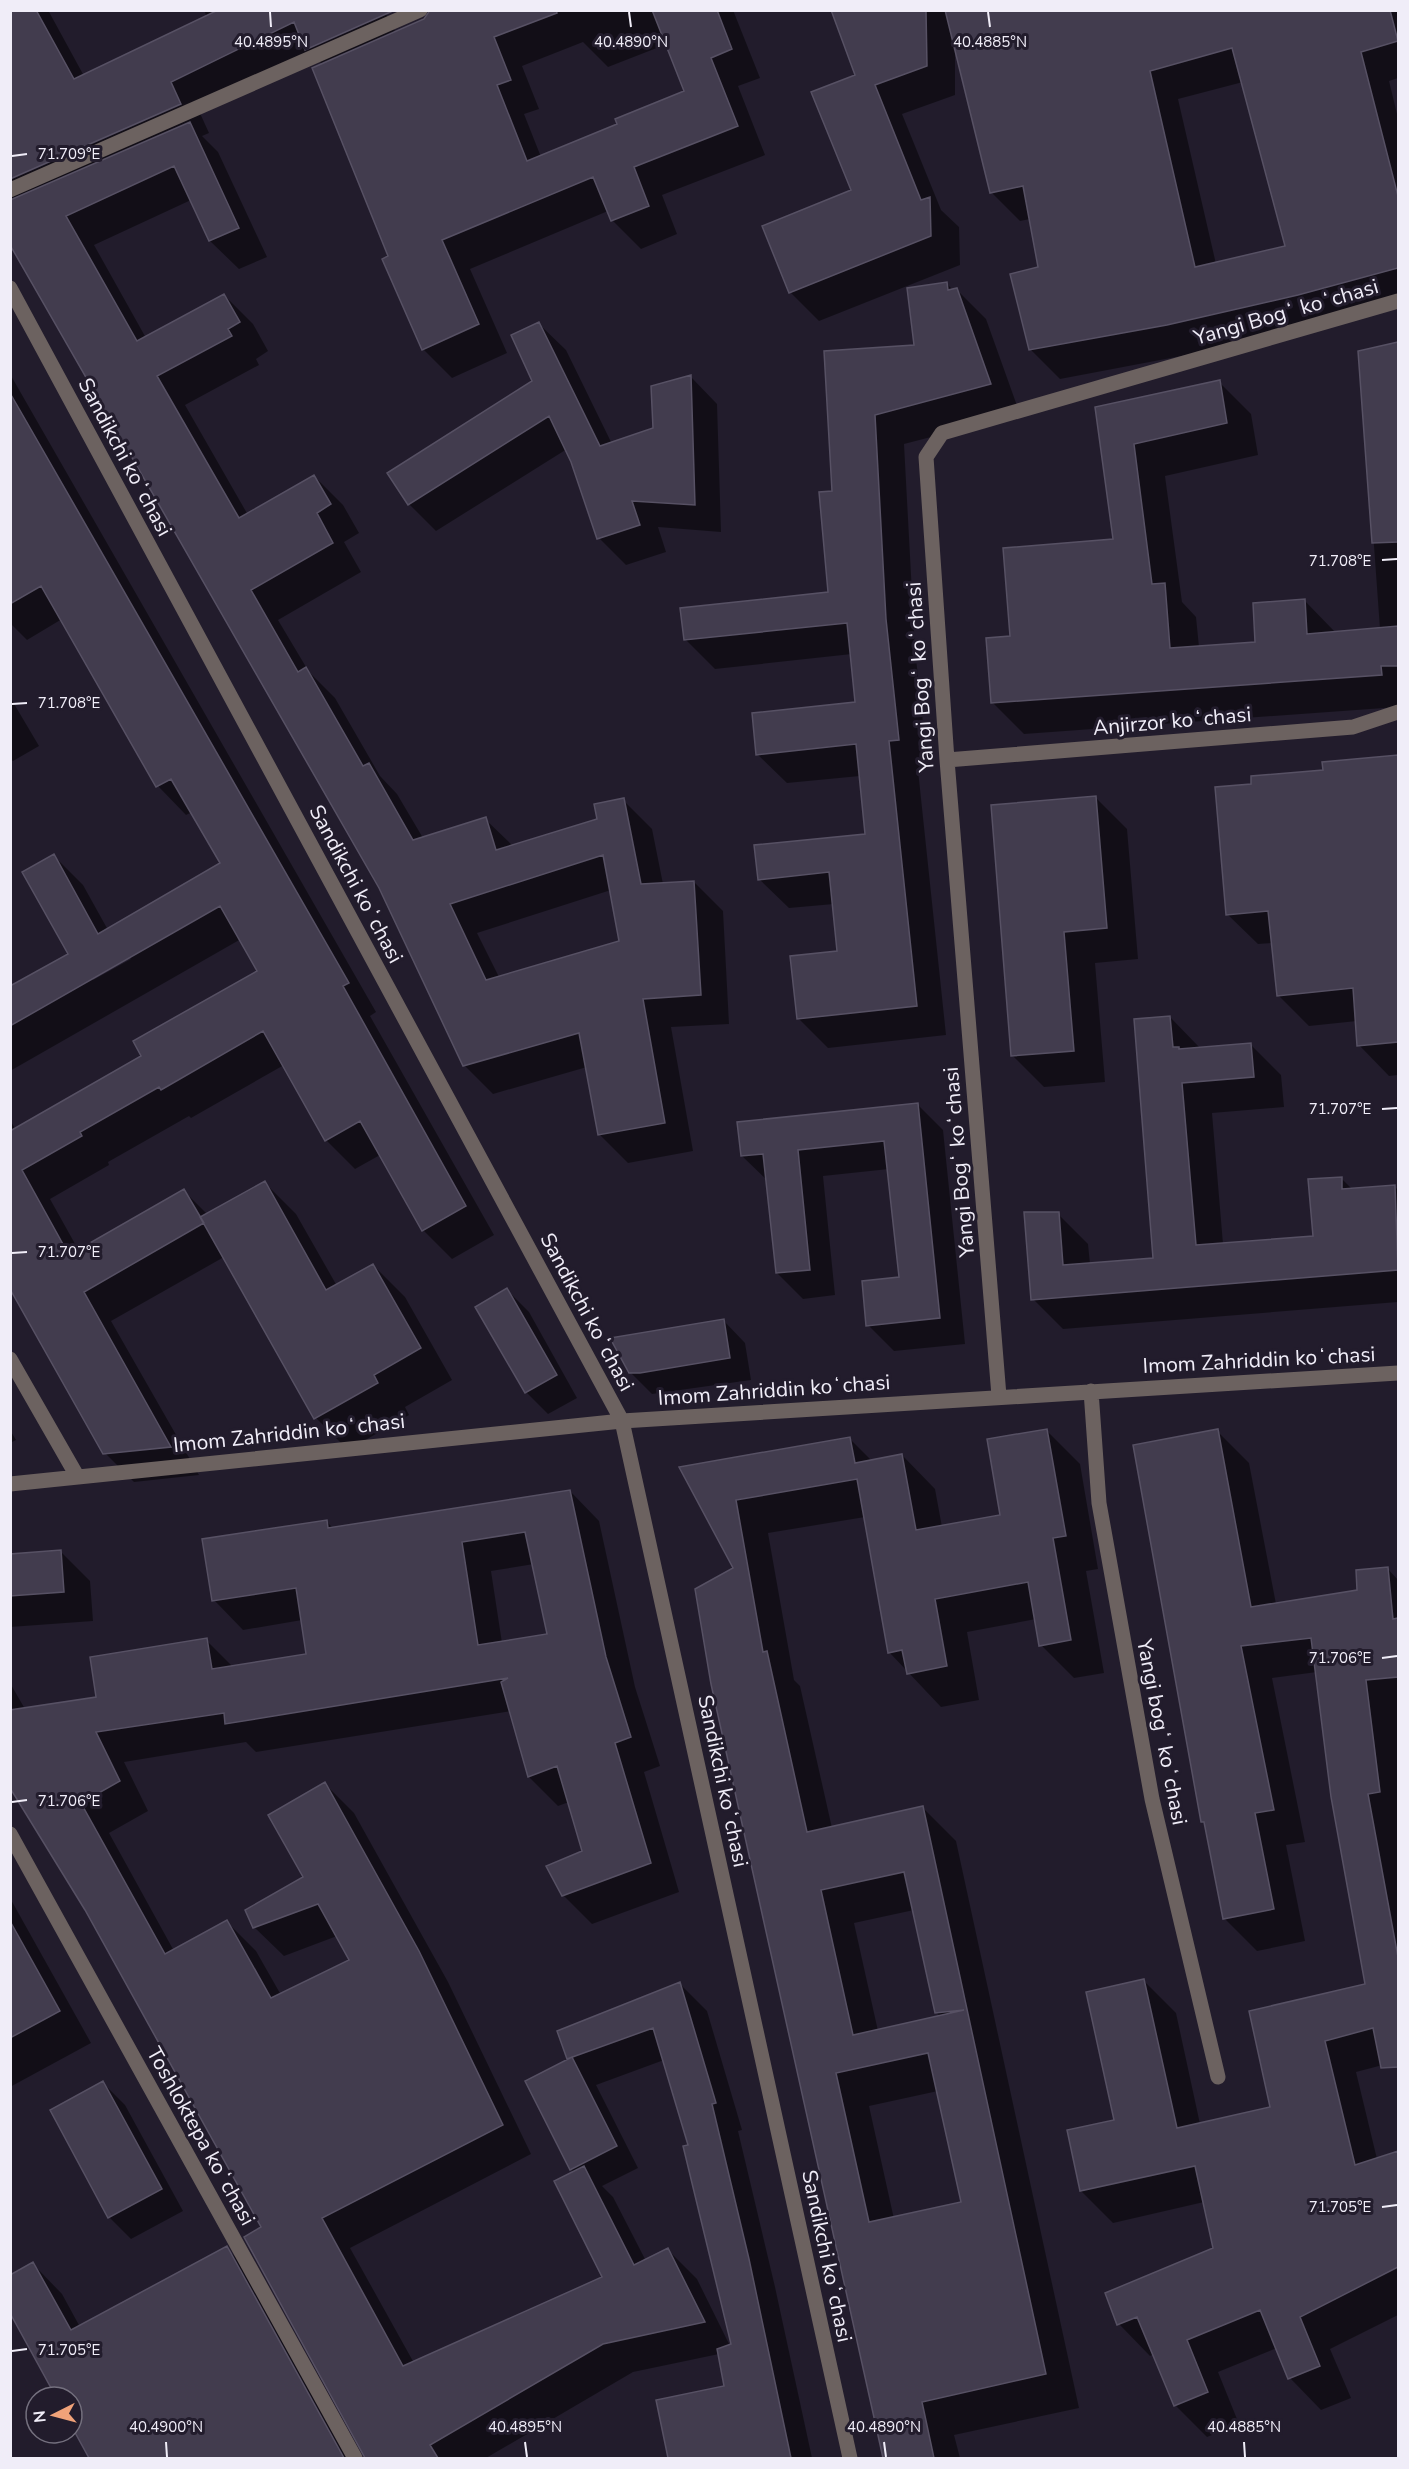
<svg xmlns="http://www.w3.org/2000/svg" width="1409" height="2469" viewBox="0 0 1409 2469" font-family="'Nunito Sans',sans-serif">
	<rect width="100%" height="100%" fill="#221c2c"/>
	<!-- shadow -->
	<path fill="#0007" fill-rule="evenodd" d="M10,10h38l36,66 123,-59 -3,-7h180l15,29 72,-29h262l27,68 -22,8 27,69 -103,40 15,39 -36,15 -29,-29 -4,-9 -138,58 37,84 -55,25 -29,-29 -100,-284 -10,-10 -114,56 10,22 -7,3 16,16 49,105 -28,12 -29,-28 -19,-41 -97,45 52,93 78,-43 29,29 15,27 -12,8 3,6 -74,40 63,110 66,-39 29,29 16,28 -15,9 17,30 -83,48 31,52 26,26 45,78 17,18 26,44 62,-19 28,27 86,-26 24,-20 29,29 11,55 31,-2 29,29 6,113 -58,3 22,124 -65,12 -29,-29 -12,-67 -94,27 -29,-29 -84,-178 -370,-646zM583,42l25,25 59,-23 19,48 -67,33 -78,32 -17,-43 15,-5 -17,-43zM611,890l9,53 -121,34 -22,-44z
		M833,10h563l2,3v65l-9,3 9,37v186l-201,49 -137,26 -29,-29 9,-82 -10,-49 -10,2 -28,-28 -37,-146v48l-53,19 39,96 18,17 1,38 -141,56 -29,-29 62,-101 5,-116zM1243,82l44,165 -71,17 -38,-165z
		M947,284l6,6 3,-1 30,30 34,95 -116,30 11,205 13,120 -10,1 28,265 -118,13 -30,-30 41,-65 -5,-49 -45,4 -30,-29 108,-44 -7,-59 -73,7 -30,-29 100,-51 -5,-49 -137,15 -30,-30 145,-45 3,-102 -8,-140 90,-5z
		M539,324l27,26 46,94 42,-15 37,-52 26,27 4,128 -63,-5 8,25 -40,13 -27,-27 -32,-89 -131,82 -27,-27 125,-123z
		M1398,343v364l-374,27 -32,-32 19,-65 103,-96 -18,-133 123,-26 32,32 7,41 -93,21 17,126 14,15 3,30 58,-4 47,-43 32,33 44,-4 -20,-277z
		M10,374l366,638 -6,4 124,219 -42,24 -29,-29 -43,-75 -25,14 -29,-29 -42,-75 -93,53 -2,-2 -81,46 1,3 -59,34 29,52 105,-60 24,24 56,-33 32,32 41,72 36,-21 32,32 47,83 -47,27 4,8 -61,35 -32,-32 -92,-161 -113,64 88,154 -65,7 -29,-29 -95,-167v-166l6,10 128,-73 115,-86 -18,-32 -231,132v-83l60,-34 -16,-98 29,29 25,45 114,-66 -30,-52 -6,3 -28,-29 -96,-167 -35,21 -17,-17zM129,956l2,3 -38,21v-3z
		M10,697l29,49 -26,15 -3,-2z
		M1398,757v318l-9,1 -30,-31 -2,-24 -48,5 -30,-30 -6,-53 -15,1 -31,-30 26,-129 72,-14 -1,-8z
		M1096,798l31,31 11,130 -43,4 10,119 -61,5 -31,-31z
		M1170,1017l30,31 51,-3 30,30 3,32 -72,6 11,131 91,-7 27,-59 11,11 42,-3 4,4v112l-335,27 -30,-30 25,-85 30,30 2,20 65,-5z
		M917,1104l26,26 22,214 -71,7 -26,-26 32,-47 -11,-109 -66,7 12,119 -32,4 -26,-26 -9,-92 -26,-25z
		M507,1290l22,22 48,86 -29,16 -22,-22 -49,-85z
		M724,1321l21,22 6,37 -99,14 -22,-22z
		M10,1430l6,10 -6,3z
		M1046,1430l34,34 18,105 -12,2 18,102 -30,5 -33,-33 -5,-26 -69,13 12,68 -38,7 -52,-55 -24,-135 -97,16 26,147 6,6 32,142 91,-20 33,33 123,567 -125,27 6,23h-77l-170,-774 22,-116 -54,-100 169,-29 22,22 30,-6 33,34 7,38 60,-10zM914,1910l23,103 4,4 -63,14 -24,-108zM938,2091l25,112 -69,16 -25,-113z
		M1217,1431l32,32 27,141 83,-13 28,-23 11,12v481l-42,11 21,87 21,-7v163l-68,34 21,49 -30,12 -31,-32 -13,-30 -59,24 21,52 -32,13 -32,-32 -21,-51 -4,2 -31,-32 96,-75 -11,-47 -91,21 -32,-32 35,-70 28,-140 32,32 24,111 72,-16 95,-123 -50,-313 -45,6 33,164 -19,3 19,96 -48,10 -32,-32 -19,-94 -4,-3z
		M570,1491l29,30 36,166 25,79 -16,6 35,120 -87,32 -29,-29 20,-43 -14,-50 -11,4 -29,-29 -18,-66 -255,41 -10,-10 -122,20 24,49 -39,22 65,118 53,-29 29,29 25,44 70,-35 -14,-24 -53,20 -30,-29 51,-49 20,-94 29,29 94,169 83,172 -181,94 64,115 190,-86 -30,-105 -3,-3 -1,-109 -1,-2 111,-74 27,27 35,119 -4,1 37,156 37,171h-143l-11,-57 68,-14 -7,-33 -86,18 -147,86h-121v-5l-102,-225 -177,-319 -76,-123v-103l15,26 73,-10 108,-59 27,27 74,-11 -5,-36 -59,10 -29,-30 112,-79 8,8zM534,1564l15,71 -47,8 -11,-72zM664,2060l26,86 43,199 -3,1 -33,-67 -29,-29 -22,11 -33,-64 -11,-11 36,-18 -42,-83z
		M61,1552l29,29 3,40 -83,6v-71z
		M10,1898l81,145 -81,44z
		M103,2083l22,22 58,106 -52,28 -22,-22z
		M226,2248l30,29 100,181h-266l-18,-34v-27h-15l-24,-133 29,30 18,33z"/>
	<!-- building -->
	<path fill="#423c4e" stroke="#575164" stroke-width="1.5" fill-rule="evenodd" d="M10,10h26l38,69 144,-69h177l-90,40 -11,-28 -123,60 10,22 -171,75z
		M430,10h126l1,3 -63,24 17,43 -14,5 30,76 90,-37 -2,-5 69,-28 -32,-81h65l15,39 -21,9 27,68 -104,41 15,39 -38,15 -18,-44 -151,63 37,84 -57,26 -40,-91 6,-3 -76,-188 112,-49z
		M831,10h95l1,56 -52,19 46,115 9,-3 1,39 -142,57 -27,-67 89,-36 -40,-98 44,-17z
		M945,10h445l8,31 -37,11 37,144v72l-100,27 -131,30 -138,25 -19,-76 28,-7 -15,-81 -33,7zM1232,48l53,198 -90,21 -45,-196z
		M190,122l49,106 -30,13 -35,-75 -108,50 71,125 87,-47 16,28 -12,7 4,7 -75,40 82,142 75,-43 17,29 -14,9 16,30 -82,47 47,82 8,-5 57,99 6,-3 44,77 73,-23 10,33 101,-31 -3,-15 30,-6 17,86 53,-3 7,114 -58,4 22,124 -67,12 -19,-102 -116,33 -84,-178 -369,-643v-45zM603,855l16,86 -133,39 -36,-76z
		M947,282l1,8 9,-2 34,96 -116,31 11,204 13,121 -10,1 28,265 -120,13 -7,-63 47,-5 -8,-79 -71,8 -4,-35 111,-11 -9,-90 -100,11 -4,-42 103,-11 -8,-79 -163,17 -4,-32 148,-16 -9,-100 13,-1 -8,-140 90,-6 -7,-57z
		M539,322l61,124 53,-18 -2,-42 40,-11 4,130 -63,-4 8,24 -43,14 -26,-77 -22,-46 -141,89 -21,-32 145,-92 -21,-46z
		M1398,342v200l-26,1 -14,-192z
		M1220,380l7,43 -93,21 18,140 13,-1 5,65 85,-6 -2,-39 52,-4 2,35 91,-8v40h-17l1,9 -391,28 -5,-65 24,-2 -7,-88 110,-9 -18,-132z
		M10,393l339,590 -6,3 123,220 -44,25 -62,-110 -35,20 -62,-110 -102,59 -2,-3 -79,45 2,4 -60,34 47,85 115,-66 20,34 -120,69 87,155 -68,7 -93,-165v-158l131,-75 -8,-15 124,-70 -37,-65 -210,120v-40l58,-32 -46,-82 32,-18 44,80 122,-71 -49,-84 -15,8 -115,-201 -31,18z
		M1398,755v287l-41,4 -4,-58 -76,8 -9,-85 -42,4 -11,-128 36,-3v-8l72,-6 -1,-8z
		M1096,796l11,132 -43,4 10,119 -63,5 -20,-251z
		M1170,1016l3,31h6v2l72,-6 3,34 -72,6 14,162 117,-9 -5,-57 34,-2v12l53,-4 3,85 -367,30 -7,-88h35l4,53 90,-7 -19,-239z
		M918,1103l22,215 -74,8 -4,-45 37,-4 -15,-136 -86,9 12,120 -34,3 -13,-119 -22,2 -4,-34z
		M265,1181l61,109 47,-26 48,84 -47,27 4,8 -64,36 -114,-202z
		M507,1288l50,87 -32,18 -50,-86z
		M724,1319l6,39 -90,15h-11l-19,-35z
		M1047,1429l19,107 -13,2 18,102 -32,6 -11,-64 -93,17 12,67 -40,8 -5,-24 -14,3 -31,-174 -121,21 27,152 4,-1 40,181 116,-26 123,568 -124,28 12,56h-51l-172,-774 -16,-95 38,-21 -54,-101 171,-30 5,26 47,-9 14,76 84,-15 -13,-76zM904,1872l31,141 29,-3 -111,25 -32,-145zM928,2053l33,149 -92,20 -33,-149z
		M1218,1429l33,178 106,-17 -1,-20 32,-3 5,52 5,-1v59l-32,3 14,112 -12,2 30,163v110l-17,1 -8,-40 -48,13 30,124 43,-14v116l-98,50 20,49 -32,13 -28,-69 -73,30 21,52 -34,14 -37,-89 -20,8 -12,-32 108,-45 -18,-82 -115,25 -13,-61 47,-10 -28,-128 58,-13 33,149 93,-21 -21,-96 116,-27 -34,-187 -20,-159 -70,8 33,164 -19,3 19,96 -51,10 -19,-97h-3l-68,-377z
		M570,1490l36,167 25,80 -16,6 36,120 -89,33 -16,-30 36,-15 -25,-85 -29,11 -27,-95 7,-4 -283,46 -1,-11 -128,19 24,49 -39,22 84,151 62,-34 44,78 78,-38 -31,-56 -65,24 -8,-18 58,-33 -35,-62 57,-33 94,169 84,174 -181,93 81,148 199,-89 -48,-96 30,-15 50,99 34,-17 37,74 -102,22 -173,101 8,13h-73l-121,-221 17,-10 -176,-317 -75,-122v-78l86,-13 -6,-40 117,-19 5,31 94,-15 -10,-66 -84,13 -10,-62 125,-19 1,8zM525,1532l22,102 -69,11 -16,-103z
		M61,1550l3,42 -54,4v-42z
		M10,1921l50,90 -50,27z
		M680,1982l36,121 -4,1 37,155 42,199h-123l-12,-58 68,-14 -7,-37 14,-5 -48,-198 5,-1 -35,-117 -86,31 -10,-28z
		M572,2057l45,89 -47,24 -45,-89z
		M103,2081l59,108 -54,29 -58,-108z
		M227,2246l117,212h-255l-17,-31v-30h-16l-46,-84v-38l23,-13 38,68z"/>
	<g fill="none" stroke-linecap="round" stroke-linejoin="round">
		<!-- minor -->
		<path stroke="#6c6260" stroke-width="15" d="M10,190l410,-180
			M10,288l612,1133 228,1037
			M947,760l406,-33 45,-15
			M10,1359l67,117
			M1091,1391l8,112 53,296 66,278
			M999,1396l-52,-636 -21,-303 16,-24 456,-132
			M10,1484l612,-63 776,-48
			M10,1834l345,624"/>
	</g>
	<!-- ticks -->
	<path fill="none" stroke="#f0edf8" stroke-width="2" d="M270,12l1,15M629,12l2,15M988,12l2,15M12,156l15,-2M1382,560l15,-1M12,704l15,-1M1382,1109l15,-1M12,1253l15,-1M1382,1658l15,-2M12,1802l15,-2M1382,2207l15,-2M12,2351l15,-2M166,2442l1,15M525,2442l2,15M884,2442l2,15M1244,2442l1,15"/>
	<g text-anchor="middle" stroke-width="6" stroke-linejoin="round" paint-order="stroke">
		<!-- street labels -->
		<g font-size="21" fill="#f0edf8" stroke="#221c2c">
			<text transform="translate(1286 312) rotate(-16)" y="7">Yangi Bogʻ koʻchasi</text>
			<text transform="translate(125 457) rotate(62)" y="7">Sandikchi koʻchasi</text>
			<text transform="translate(920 677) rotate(-94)" y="7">Yangi Bogʻ koʻchasi</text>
			<text transform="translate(1172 721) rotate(-5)" y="7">Anjirzor koʻchasi</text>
			<text transform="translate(356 884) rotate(62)" y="7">Sandikchi koʻchasi</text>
			<text transform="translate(959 1162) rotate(-95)" y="7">Yangi Bogʻ koʻchasi</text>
			<text transform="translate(587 1312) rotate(62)" y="7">Sandikchi koʻchasi</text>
			<text transform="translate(1259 1360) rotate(-3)" y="7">Imom Zahriddin koʻchasi</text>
			<text transform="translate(774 1390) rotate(-4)" y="7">Imom Zahriddin koʻchasi</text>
			<text transform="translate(289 1433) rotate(-6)" y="7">Imom Zahriddin koʻchasi</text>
			<text transform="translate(1162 1732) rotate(79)" y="7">Yangi bogʻ koʻchasi</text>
			<text transform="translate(723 1781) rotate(78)" y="7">Sandikchi koʻchasi</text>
			<text transform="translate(201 2136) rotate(61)" y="7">Toshloktepa koʻchasi</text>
			<text transform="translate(827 2256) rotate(78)" y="7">Sandikchi koʻchasi</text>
		</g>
	</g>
	<g font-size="15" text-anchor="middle" fill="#f0edf8" stroke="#221c2c" stroke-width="6" stroke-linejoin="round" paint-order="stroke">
		<text x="271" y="47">40.4895°N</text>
		<text x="631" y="47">40.4890°N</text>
		<text x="990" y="47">40.4885°N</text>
		<text x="69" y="159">71.709°E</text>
		<text x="1340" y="566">71.708°E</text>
		<text x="69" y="708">71.708°E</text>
		<text x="1340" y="1114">71.707°E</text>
		<text x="69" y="1257">71.707°E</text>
		<text x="1340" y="1663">71.706°E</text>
		<text x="69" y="1806">71.706°E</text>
		<text x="1340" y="2212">71.705°E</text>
		<text x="69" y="2355">71.705°E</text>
		<text x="166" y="2432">40.4900°N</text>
		<text x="525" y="2432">40.4895°N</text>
		<text x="884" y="2432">40.4890°N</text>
		<text x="1244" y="2432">40.4885°N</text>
	</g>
	<!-- border -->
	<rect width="1409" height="2469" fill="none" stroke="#f0edf8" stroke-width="24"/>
	<!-- north arrow -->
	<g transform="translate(54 2415) rotate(264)"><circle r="28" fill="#221c2c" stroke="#74707e" stroke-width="1.5"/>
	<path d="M0-4.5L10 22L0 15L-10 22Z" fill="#f0a279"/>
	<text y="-9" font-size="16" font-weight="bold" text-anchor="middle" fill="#f0edf8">N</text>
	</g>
</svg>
